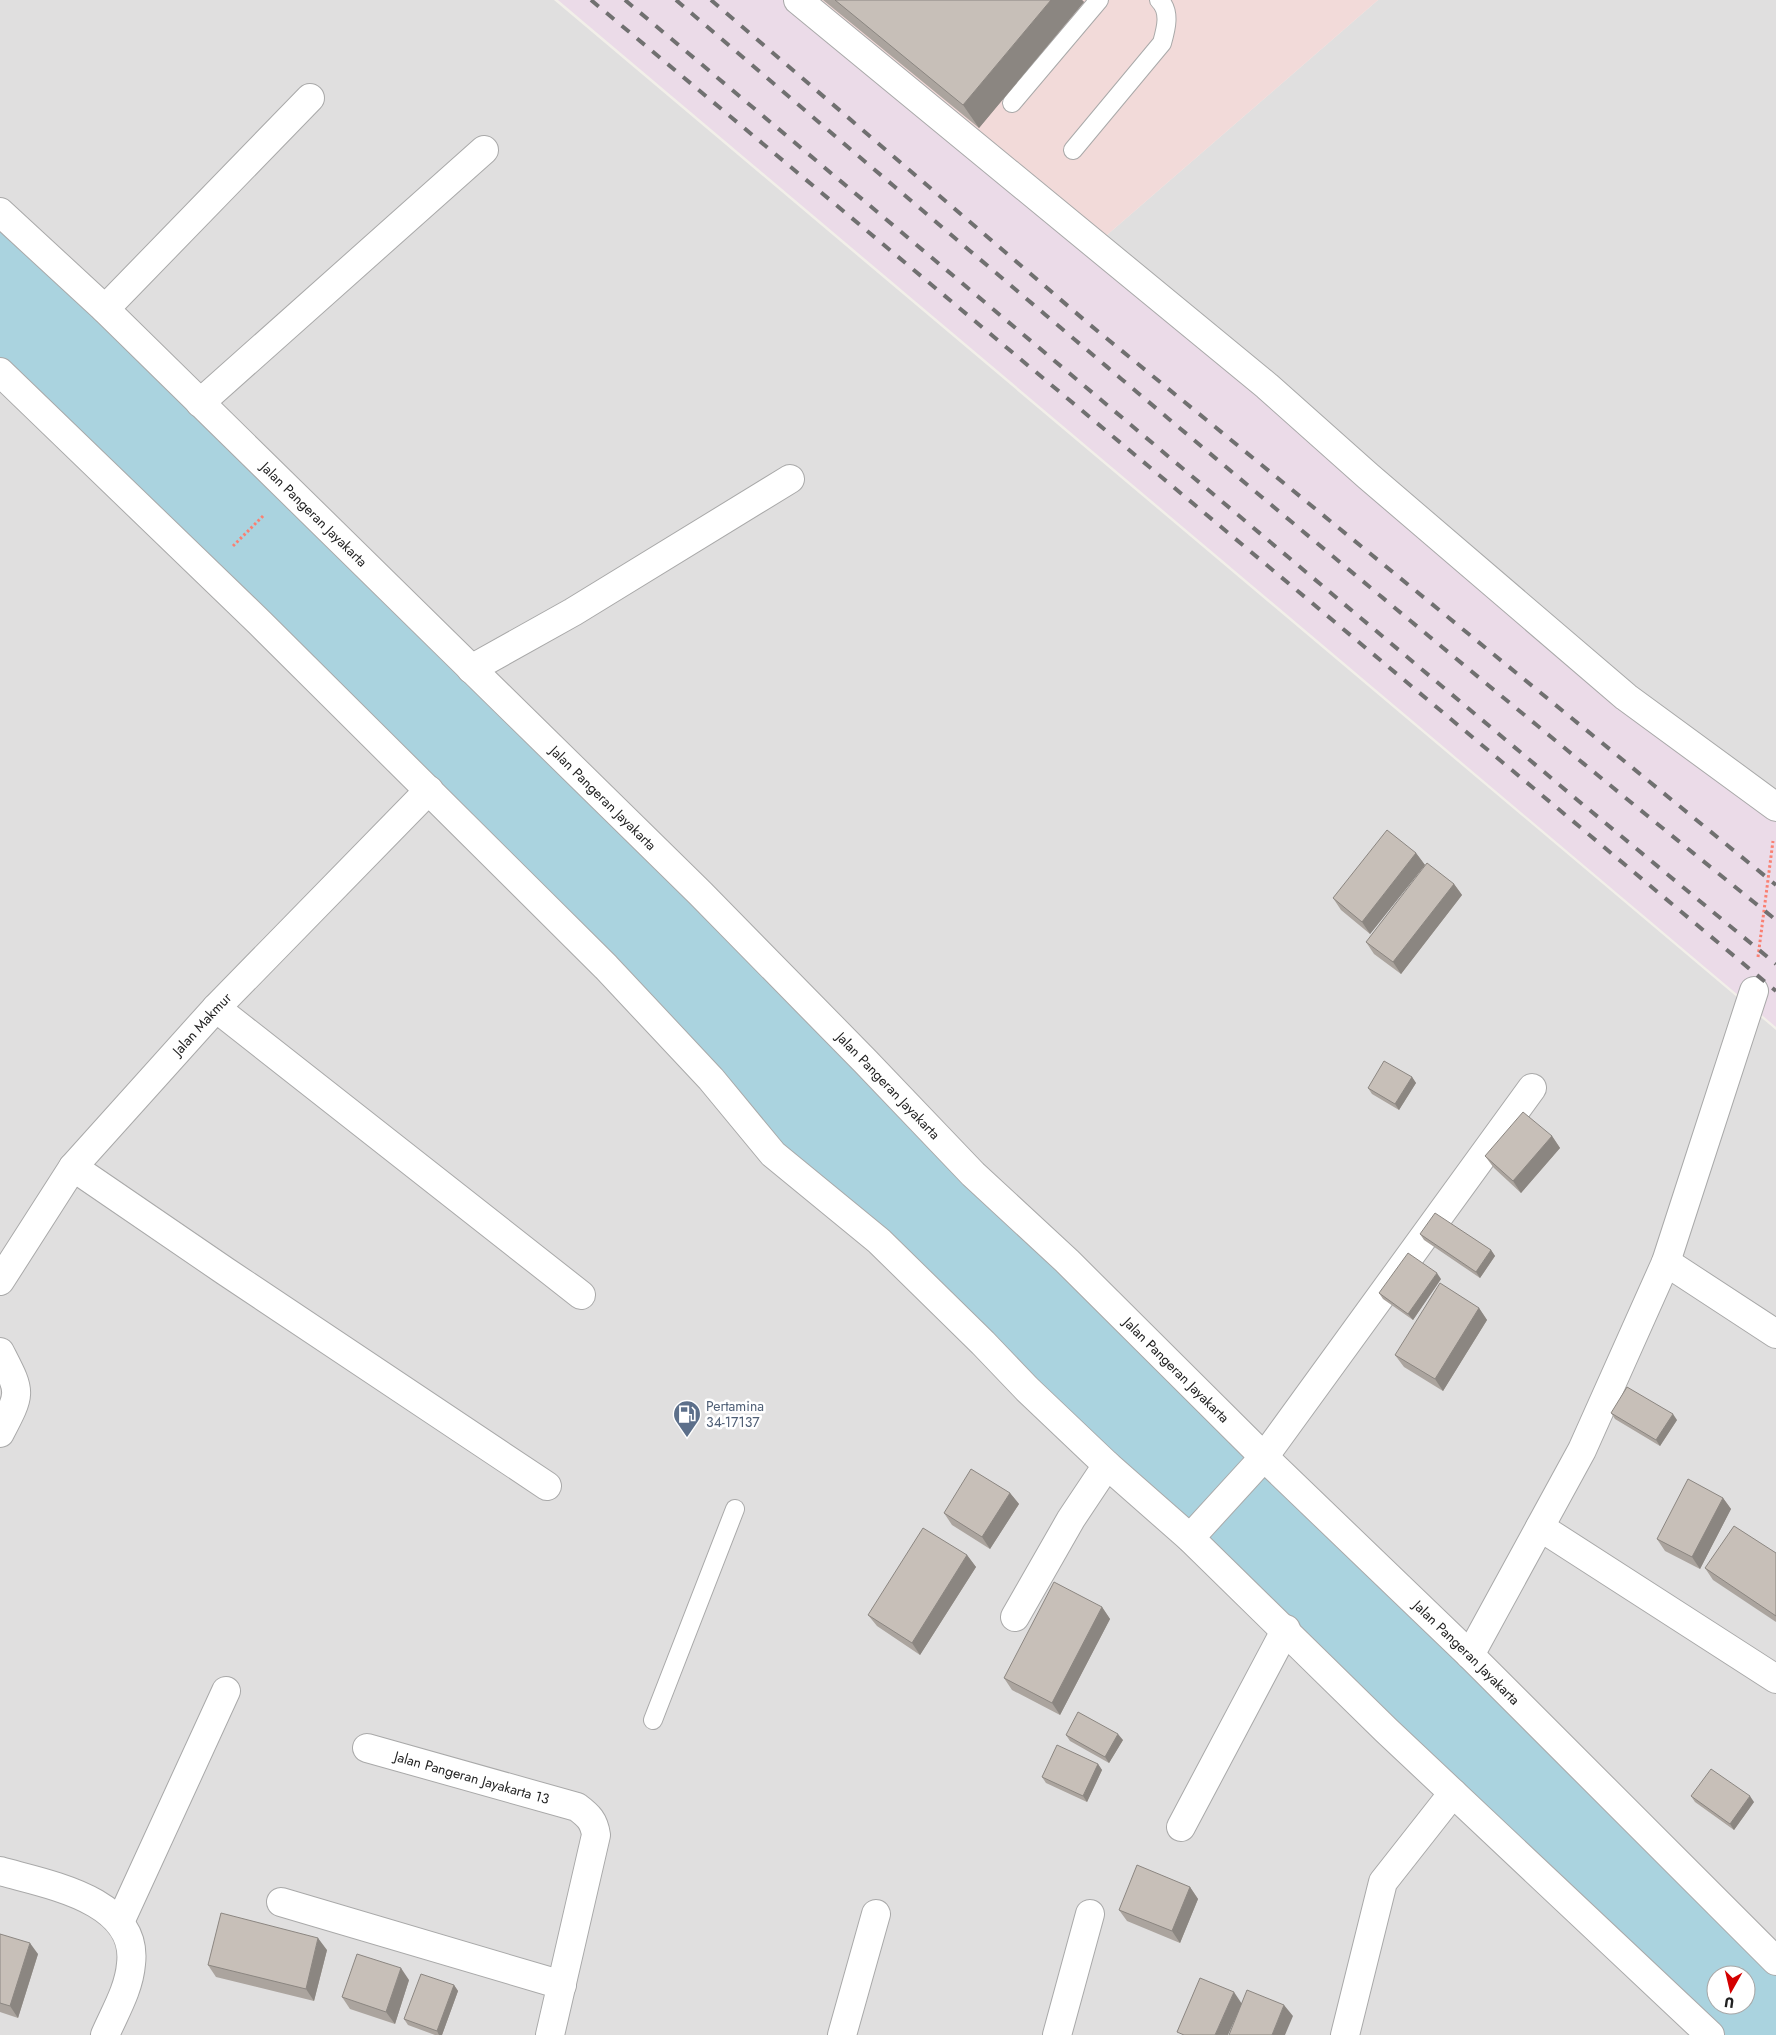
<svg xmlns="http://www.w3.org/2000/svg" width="1776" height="2035" viewBox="0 0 1776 2035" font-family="Jost,sans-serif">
	<rect width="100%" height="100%" fill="#f2efe9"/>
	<!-- residential -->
	<path fill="#e0dfdf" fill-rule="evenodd" d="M0,0h554l1222,1030v1005h-1776zM1716,1975h30v30h-30z
		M1378,0h398v822l-684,-574z"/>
	<!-- commercial -->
	<path fill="#f2dad9" d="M788,0h590l-286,248z"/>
	<!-- industrial -->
	<path fill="#ebdbe8" d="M558,0h230l304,248 684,574v205z"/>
	<!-- water -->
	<path fill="#aad3df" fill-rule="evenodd" d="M0,212l1776,1749v74h-66l-603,-570 -1107,-1093zM1716,1975h30v30h-30z"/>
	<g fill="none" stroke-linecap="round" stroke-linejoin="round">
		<!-- service casing -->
		<g stroke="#a9a9a9" stroke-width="20">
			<path id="service" d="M1012,103l87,-103
				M1073,150l89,-107c4,-14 9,-32 -3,-43
				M653,1720l82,-211"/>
		</g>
		<!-- minor casing -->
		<g stroke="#a9a9a9" stroke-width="30">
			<g id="minor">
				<path d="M798,0l469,386 101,90 258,221 150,110"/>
				<path d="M105,309l205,-211"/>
				<path d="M200,403l284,-253"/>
				<path d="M471,669l102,-57 217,-133"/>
				<path d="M216,1008l365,287"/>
				<path d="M73,1167l152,104 322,215"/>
				<path d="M1666,1262l110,72"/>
				<path id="s1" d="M0,1281l73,-114 143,-159 213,-218"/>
				<path d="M0,1352c21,41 22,39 0,81"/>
				<path d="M1540,1527l236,152"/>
				<path d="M1190,1538l74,-81 268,-369"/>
				<path d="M1015,1617l56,-98 36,-54"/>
				<path d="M1470,1655l112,-205 84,-188 88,-271"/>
				<path id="s2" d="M367,1748l210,59c12,9 17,14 19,28l-46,200"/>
				<path d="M1181,1827l105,-198"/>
				<path d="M0,1871c45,13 139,28 131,93 -2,25 -16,48 -26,71"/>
				<path d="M281,1902l281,83"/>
				<path d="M120,1922l106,-231"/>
				<path d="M842,2035l34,-121"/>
				<path d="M1057,2035l33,-121"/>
				<path d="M1345,2035l38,-153 70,-89"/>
			</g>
		</g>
		<!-- tertiary casing -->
		<g stroke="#a9a9a9" stroke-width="30">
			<g id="tertiary">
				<path id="s3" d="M0,212l105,97 595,584 165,168 108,113 94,87 197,196 206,198 306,306"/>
				<path d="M0,372l260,251 346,344 105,112 62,75 106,87 104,102 44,46 80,76 83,73 196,192 324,305"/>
			</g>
		</g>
		<!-- path -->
		<path stroke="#fa8072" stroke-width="3" stroke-dasharray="2.5 2.5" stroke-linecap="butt" d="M233,546l31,-31
			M1758,957l15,-116"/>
		<!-- service -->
		<use href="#service" stroke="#fff" stroke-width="18"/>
		<!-- minor -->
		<use href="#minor" stroke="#fff" stroke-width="28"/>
		<!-- tertiary -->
		<use href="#tertiary" stroke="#fff" stroke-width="28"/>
		<!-- rail -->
		<path stroke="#707070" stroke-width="4" stroke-dasharray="10 10" stroke-linecap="butt" d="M591,0l1185,991
			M625,0l950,798 201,166
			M676,0c363,311 728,620 1100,920
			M711,0l378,324 687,561"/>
	</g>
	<!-- wall -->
	<path fill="#aba49e" d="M823,0h259l2,2 -105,126z
		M1416,853l9,12 -55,69 -29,-24 -8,-12z
		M1454,884l8,11 -61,79 -27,-20 -8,-12z
		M1412,1077l4,6 -17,27 -27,-16 -4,-6z
		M1552,1136l8,12 -39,45 -27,-25 -9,-12z
		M1420,1234l71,16 4,6 -15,22 -56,-38z
		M1441,1279l-28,41 -30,-21 -4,-6z
		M1479,1308l8,12 -44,71 -39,-24 -9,-12z
		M1611,1413l66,7 -17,26 -45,-27z
		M1010,1493l9,11 -29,45 -38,-24 -8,-12z
		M1723,1498l8,11 -31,60 -35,-18 -8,-12z
		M1776,1553v69l-63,-42 -8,-12z
		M967,1555l9,12 -56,88 -43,-29 -9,-11z
		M1102,1607l8,12 -50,96 -48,-25 -8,-12z
		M1066,1735l57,5 -14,23 -39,-22z
		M1098,1764l4,6 -15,32 -41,-19 -4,-6z
		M1691,1796l63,6 -20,28 -39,-28z
		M1190,1887l8,12 -18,44 -53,-22 -8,-11z
		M0,1934l38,20 -20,64 -18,-6z
		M327,1950l-13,51 -98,-24 -8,-12z
		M409,1980l-14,44 -45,-15 -8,-12z
		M454,1985l4,6 -16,44h-7l-27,-10 -4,-6z"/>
	<!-- shaded-wall -->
	<path fill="#8b8681" d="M1051,0h31l2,2 -105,126 -16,-23z
		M1416,853l9,12 -55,69 -8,-12z
		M1454,884l8,11 -61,79 -8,-12z
		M1412,1077l4,6 -17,27 -4,-6z
		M1552,1136l8,12 -39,45 -8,-12z
		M1491,1250l4,6 -15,22 -4,-6z
		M1437,1273l4,6 -28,41 -5,-6z
		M1479,1308l8,12 -44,71 -8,-12z
		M1673,1414l4,6 -17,26 -4,-6z
		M1010,1493l9,11 -29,45 -8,-12z
		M1723,1498l8,11 -31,60 -8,-12z
		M967,1555l9,12 -56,88 -8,-12z
		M1102,1607l8,12 -50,96 -8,-12z
		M1118,1734l5,6 -14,23 -4,-6z
		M1098,1764l4,6 -15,32 -4,-6z
		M1750,1796l4,6 -20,28 -4,-6z
		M1190,1887l8,12 -18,44 -8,-12z
		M318,1938l9,12 -13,51 -8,-12z
		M30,1943l8,11 -20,64 -8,-12z
		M401,1968l8,12 -14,44 -9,-12z
		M454,1985l4,6 -16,44h-3l-2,-4z
		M1234,1992l8,12 -14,31h-13z
		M1284,2005l9,11 -8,19h-13z"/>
	<!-- building -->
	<path fill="#c7bfb8" stroke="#8b8681" d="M835,0h216l-88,105z
		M1387,830l29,23 -54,69 -29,-24z
		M1427,863l27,21 -61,78 -27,-20z
		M1384,1061l28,16 -17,27 -27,-16z
		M1523,1112l29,24 -39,45 -28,-25z
		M1435,1213l56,37 -15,22 -56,-38z
		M1408,1253l29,20 -29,41 -29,-21z
		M1440,1283l39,25 -44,71 -40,-24z
		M1627,1387l46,27 -17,26 -45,-27z
		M971,1469l39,24 -28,44 -38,-24z
		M1688,1479l35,19 -31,59 -35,-18z
		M1734,1526l42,27v63l-71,-48z
		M923,1528l44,27 -55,88 -44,-28z
		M1054,1582l48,25 -50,96 -48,-25z
		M1078,1712l40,22 -13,23 -39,-22z
		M1057,1745l41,19 -15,32 -41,-19z
		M1711,1769l39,27 -20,28 -39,-28z
		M1137,1865l53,22 -18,44 -53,-21z
		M221,1913l97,25 -12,51 -98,-24z
		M0,1934l30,9 -20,63 -10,-3z
		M357,1954l44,14 -15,44 -44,-15z
		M421,1974l33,11 -17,46 -33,-12z
		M1200,1978l34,14 -19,43h-31l-7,-3z
		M1247,1990l37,15 -12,30h-43z"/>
	<!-- icons -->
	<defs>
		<g id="fuel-pin" transform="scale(1.4375)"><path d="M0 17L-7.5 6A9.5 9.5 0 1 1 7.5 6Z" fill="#5c6f8a" stroke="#fff"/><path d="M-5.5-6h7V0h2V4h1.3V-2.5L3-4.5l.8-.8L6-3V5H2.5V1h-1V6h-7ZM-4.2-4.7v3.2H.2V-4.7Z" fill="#fff"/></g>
	</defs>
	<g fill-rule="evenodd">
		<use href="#fuel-pin" x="687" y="1414"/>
	</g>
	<g text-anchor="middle" stroke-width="5" stroke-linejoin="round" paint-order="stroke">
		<!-- street labels -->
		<g font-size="14" fill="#222" stroke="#fff">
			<text dy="5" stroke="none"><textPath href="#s3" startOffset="436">Jalan Pangeran Jayakarta</textPath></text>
			<text dy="5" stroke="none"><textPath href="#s3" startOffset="841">Jalan Pangeran Jayakarta</textPath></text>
			<text dy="5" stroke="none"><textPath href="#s1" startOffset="328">Jalan Makmur</textPath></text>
			<text dy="5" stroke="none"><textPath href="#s3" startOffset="1246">Jalan Pangeran Jayakarta</textPath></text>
			<text dy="5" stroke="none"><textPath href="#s3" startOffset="1651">Jalan Pangeran Jayakarta</textPath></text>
			<text dy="5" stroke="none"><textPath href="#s3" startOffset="2056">Jalan Pangeran Jayakarta</textPath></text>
			<text dy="5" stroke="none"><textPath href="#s2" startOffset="109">Jalan Pangeran Jayakarta 13</textPath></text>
		</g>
		<!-- service labels -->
		<g font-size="14" fill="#4e5e75" stroke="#fff" text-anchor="start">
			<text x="706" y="1411">Pertamina<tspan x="706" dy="16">34-17137</tspan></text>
		</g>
	</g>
	<!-- north arrow -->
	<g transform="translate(1731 1990) rotate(188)"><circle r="24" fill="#ffffff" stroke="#a7a7a7"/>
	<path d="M0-4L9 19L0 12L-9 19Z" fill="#d40000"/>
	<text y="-8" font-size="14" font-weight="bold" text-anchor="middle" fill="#222222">U</text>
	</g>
</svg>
